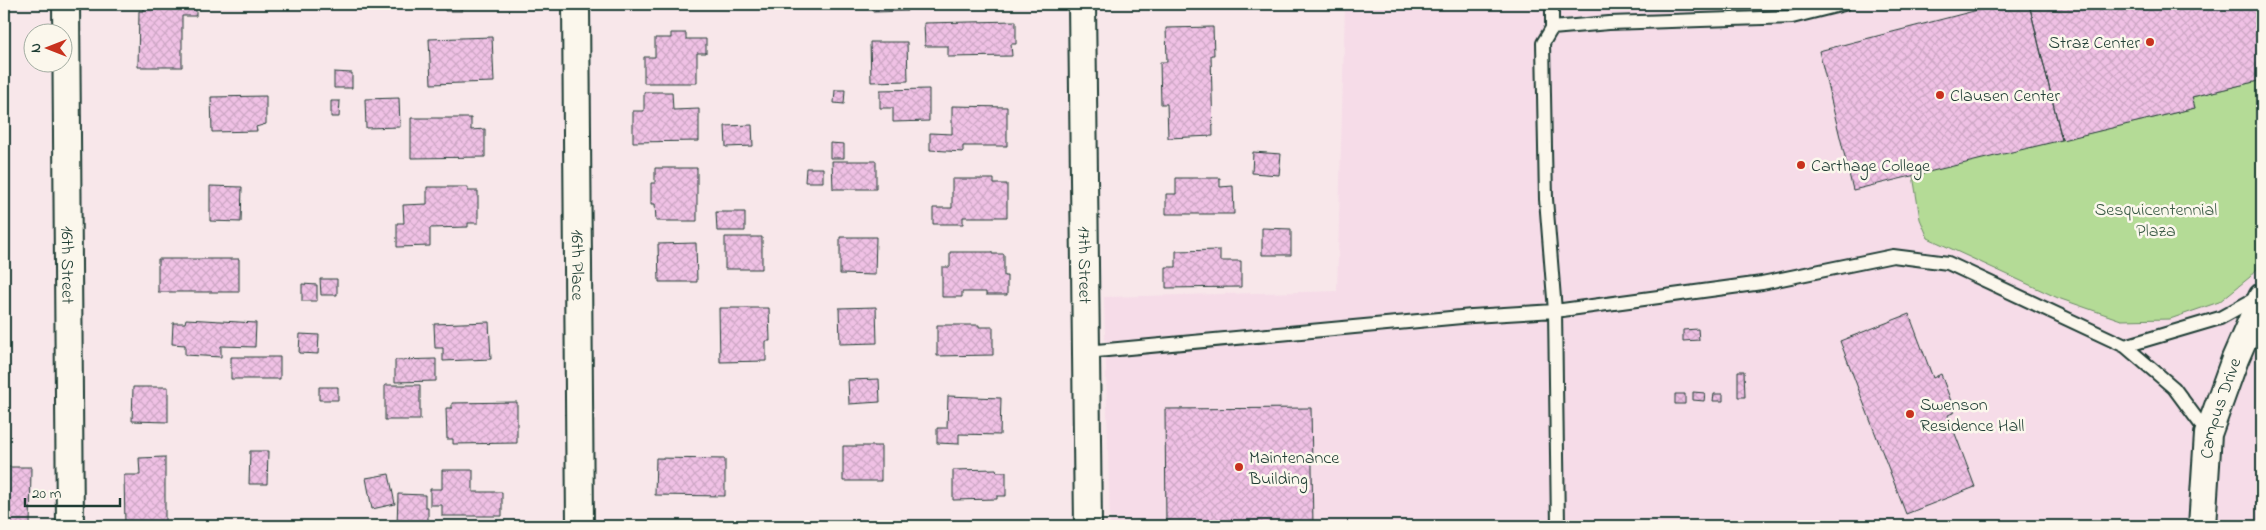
<svg xmlns="http://www.w3.org/2000/svg" width="2266" height="530" viewBox="0 0 2266 530" font-family="'Indie Flower',sans-serif">
	<defs>
		<pattern id="building-cross-hatch" width="8" height="8" patternUnits="userSpaceOnUse" patternTransform="scale(1.25)"><rect width="8" height="8" fill="#f0c1e5"/><path d="M0 0l8 8M0 8l8-8" fill="none" stroke="#cda7c5"/></pattern>
	</defs>
	<rect width="100%" height="100%" fill="#f8e7ea"/>
	<filter id="ink" filterUnits="userSpaceOnUse"><feTurbulence type="fractalNoise" baseFrequency=".02" numOctaves="2"/><feDisplacementMap in="SourceGraphic" scale="10" xChannelSelector="R" yChannelSelector="G"/><feConvolveMatrix kernelMatrix="1 2 1 2 8 2 1 2 1" color-interpolation-filters="sRGB"/></filter>
	<g filter="url(#ink)">
		<!-- built -->
		<path fill="#f6dce8" d="M1345,4h917v522h-1152l-6,-229 233,-6z"/>
		<!-- park -->
		<path fill="#b4db96" stroke="#6a8c65" d="M2262,80v183l-12,14 -31,25 -49,17 -49,1 -63,-22 -130,-60 -8,-19 -7,-44 282,-67 -3,-11z"/>
		<!-- building -->
		<path fill="url(#building-cross-hatch)" stroke="#1f3d34" d="M144,4h52v12h-14v51h-44l1,-56h5z
			M445,4h17v7h-17z
			M873,4h34v7l-34,1z
			M1271,4h36v2h-36z
			M2001,4h28l33,136 -209,50 -34,-139z
			M2029,4h233v76l-70,17 3,11 -133,32z
			M1016,21v23h-5l1,12 -64,1v-11h-23l-1,-23z
			M1213,27l1,28h-3l2,81 -45,2 -1,-34h-6l-1,-42h7l-1,-34z
			M671,33h15v6h20v14h-9v30h-53v-26h11v-19h16z
			M492,37l2,45 -63,2 -2,-45z
			M870,42h37l1,39 -37,1z
			M334,72l18,1v15h-18z
			M929,89v32l-36,1v-14h-13v-18z
			M835,90h10l-1,14 -10,-1z
			M644,92h28l1,18 26,-1v32l-66,1v-31h11z
			M266,96v28l-10,3 1,4 -45,1 -1,-35z
			M399,98l1,29 -34,1 -1,-29z
			M331,101h9l-1,16h-8z
			M952,106l55,1v39h-44v6l-33,-2v-17l22,1z
			M411,118h60v12l14,-1v28l-74,1z
			M752,125l1,21 -27,1 -1,-21z
			M830,143l14,1v14h-14z
			M1253,152l28,2 -2,21 -27,-2z
			M832,161h44v28h-43z
			M655,168h42v53h-41l-1,-17h-4v-21h4z
			M806,168h17v14h-18z
			M1176,178h44v9l13,-1 1,28h-68v-20h10z
			M952,179h42v5h13v33h-44v7h-30v-16h19z
			M210,186l32,1 -1,35 -31,-1z
			M427,187h41v4h10v32h-10v4l-38,1v18l-33,1v-24h7l-1,-18 24,-1z
			M716,212h29v19h-28z
			M1262,228l29,1v26h-29z
			M725,237h37v32h-37z
			M840,237h36l-1,38 -35,-1z
			M696,243l1,39h-38l-1,-38z
			M1220,250v11h21v26l-75,1v-21h10v-16z
			M950,252h42v2h12v22h3v19h-21v-3h-24v5h-20v-30h8z
			M158,259h81v33h-81z
			M320,279h17v16h-16z
			M302,284l15,1v16h-15z
			M876,307l1,36 -37,1 -1,-36z
			M719,308h50l1,33h-4v20l-46,1z
			M1909,314l24,64 8,-4 14,38 -7,3 27,72 -69,27 -66,-173z
			M186,319l70,4 -1,24 -34,-1v11l-36,-2v-10l-13,-1 1,-21h12z
			M489,322l2,37 -48,2v-13h-8l-1,-24z
			M937,325h42v2h14v28l-56,1z
			M1698,329l1,11 -16,1v-11z
			M300,334l19,1 -1,19 -19,-1z
			M231,357h49v22h-49z
			M436,359v22l-41,1v-22z
			M1738,371h6l1,26h-7z
			M879,379l1,23 -31,2 -1,-24z
			M385,385h35v35h-35z
			M133,387h35v35l-36,-1z
			M319,387h19v13h-19z
			M1693,392l12,1 -1,8 -11,-1z
			M1675,394h10v10h-10z
			M1714,394h9v7h-10z
			M948,396l53,2 -1,37 -41,-1v10l-22,-1v-15h10z
			M517,402v41l-64,1v-5h-6l-1,-31h6v-5z
			M1311,408l2,118h-147l-1,-117z
			M843,446h38v35h-38z
			M250,451h18l-1,33h-18z
			M165,457v67l-40,1 -1,-50h16l-1,-17z
			M656,458l69,1v37l-70,-1z
			M4,467h27l-1,59h-26z
			M996,469l1,3h9v24h-9v3l-44,1v-30z
			M442,470h31v22h29v24h-60v-11h-12v-16h12z
			M389,474l6,30 -23,5 -6,-31z
			M398,494l27,1v12h3v19h-31z"/>
		<g fill="none" stroke-linecap="round" stroke-linejoin="round">
			<!-- lane casing -->
			<g stroke="#1f3d34" stroke-width="16">
				<path id="lane" d="M1552,28v-24
					M2125,346l95,-28 38,-21
					M1086,352l386,-36 83,-5 207,-28 131,-27 55,7 177,83 49,42 34,46
					M1558,526l-3,-215 -9,-112 -3,-156 9,-15 57,-5 183,-6 52,-13"/>
			</g>
			<!-- street casing -->
			<g stroke="#1f3d34" stroke-width="30">
				<g id="street">
					<path id="s1" d="M66,4l4,522"/>
					<path id="s2" d="M576,4l4,522"/>
					<path id="s3" d="M1082,4l6,522"/>
					<path id="s4" d="M2202,526l6,-92 27,-75 27,-62"/>
				</g>
			</g>
			<!-- lane -->
			<use href="#lane" stroke="#fbf7ec" stroke-width="12"/>
			<!-- street -->
			<use href="#street" stroke="#fbf7ec" stroke-width="26"/>
		</g>
	</g>
	<!-- markers -->
	<g fill="#c8321e" stroke="#fbf7ec" stroke-width="2">
		<circle cx="2150" cy="42" r="5"/>
		<circle cx="1940" cy="95" r="5"/>
		<circle cx="1801" cy="165" r="5"/>
		<circle cx="1910" cy="414" r="5"/>
		<circle cx="1239" cy="467" r="5"/>
	</g>
	<g text-anchor="middle" stroke-width="5" stroke-linejoin="round" paint-order="stroke">
		<!-- poi labels -->
		<g font-size="18" fill="#1f3d34" stroke="#fbf7ec" text-anchor="start">
			<text x="2140" y="48" text-anchor="end">Straz Center</text>
			<text x="1950" y="101">Clausen Center</text>
			<text x="1811" y="171">Carthage College</text>
			<text x="1920" y="410">Swenson<tspan x="1920" dy="21">Residence Hall</tspan></text>
			<text x="1249" y="463">Maintenance<tspan x="1249" dy="21">Building</tspan></text>
		</g>
		<!-- park labels -->
		<g font-size="18" fill="#3d5d48" stroke="#fbf7ec">
			<text x="2156" y="215">Sesquicentennial<tspan x="2156" dy="21">Plaza</tspan></text>
		</g>
		<!-- street labels -->
		<g font-size="18" fill="#1f3d34" stroke="#fbf7ec">
			<text dy="6" stroke="none"><textPath href="#s1" startOffset="261">16th Street</textPath></text>
			<text dy="6" stroke="none"><textPath href="#s2" startOffset="261">16th Place</textPath></text>
			<text dy="6" stroke="none"><textPath href="#s3" startOffset="261">17th Street</textPath></text>
			<text dy="6" stroke="none"><textPath href="#s4" startOffset="120">Campus Drive</textPath></text>
		</g>
	</g>
	<!-- margin -->
	<rect width="2266" height="530" fill="none" stroke="#fbf7ec" stroke-width="20"/>
	<rect x="10" y="10" width="2246" height="510" fill="none" stroke="#1f3d34" stroke-width="2" filter="url(#ink)"/>
	<!-- north arrow -->
	<g transform="translate(48 48) rotate(270)"><circle r="24" fill="#fbf7ec" stroke="#a3ada2"/>
	<path d="M0-4L9 19L0 12L-9 19Z" fill="#c8321e"/>
	<text y="-8" font-size="14" font-weight="bold" text-anchor="middle" fill="#1f3d34">N</text>
	</g>
	<!-- scale -->
	<path d="M25 498v8h95v-8" fill="none" stroke="#1f3d34" stroke-width="2.5"/>
	<text x="32" y="498" font-size="15" fill="#1f3d34" stroke="#fbf7ec" stroke-width="4" paint-order="stroke">20 m</text>
</svg>
